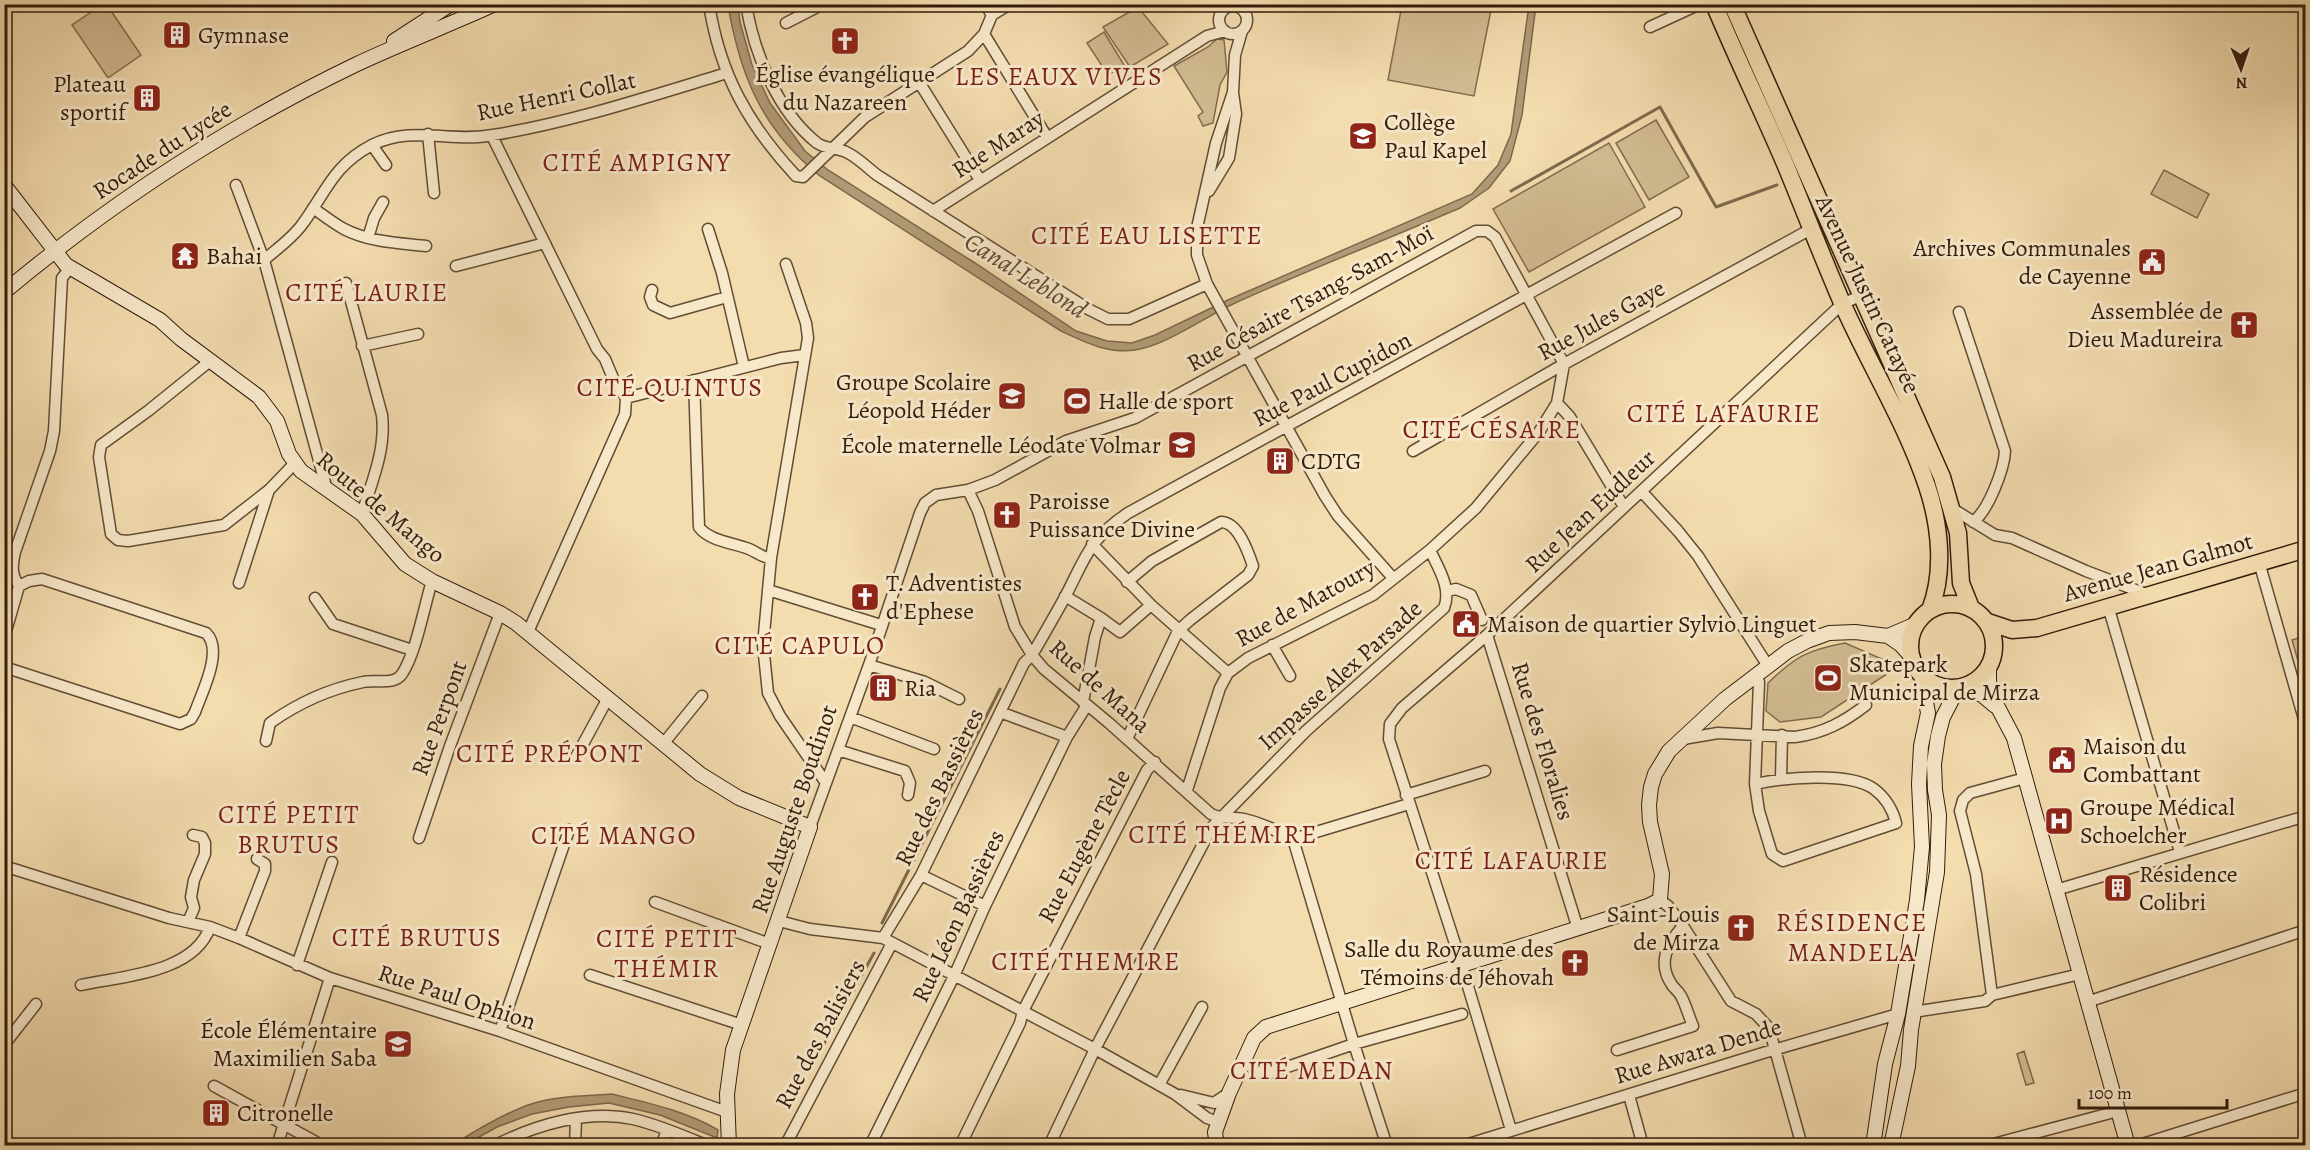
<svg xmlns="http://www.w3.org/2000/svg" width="2310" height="1150" viewBox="0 0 2310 1150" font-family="Alegreya,serif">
	<rect width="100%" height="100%" fill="#f3dcae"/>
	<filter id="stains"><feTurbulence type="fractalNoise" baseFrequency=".00333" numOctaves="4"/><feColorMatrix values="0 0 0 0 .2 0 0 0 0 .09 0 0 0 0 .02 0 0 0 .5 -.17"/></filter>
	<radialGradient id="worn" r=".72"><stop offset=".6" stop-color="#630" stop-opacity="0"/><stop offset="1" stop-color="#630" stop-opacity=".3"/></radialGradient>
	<!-- green -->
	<path fill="#d2bb92" stroke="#826c4e" stroke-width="1.5" d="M103,4l4,1 34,50 -33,23 -36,-53z
		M1402,5h90l-18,91 -86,-16z
		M1138,7l30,37 -38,23 -27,-40z
		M1104,32l20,33 -16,10 -21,-32z
		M1217,39l7,1 3,32 -7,13 -7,38 -10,3 -5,-10 5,-4 -29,-46 34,-19z
		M1656,120l33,57 -40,23 -33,-57z
		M1609,143l36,64 -116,65 -36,-63z
		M2164,170l45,24 -12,24 -46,-24z
		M2305,636v34l-4,1 -9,-31z
		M1845,643l37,16 8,13 -69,45 -41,5 -14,-11 2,-28c27,-26 39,-33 77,-40z
		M2024,1051l10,32 -8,2 -9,-31z"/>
	<!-- water -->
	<path fill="#b19b77" stroke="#7e684c" stroke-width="1.5" d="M728,5h10l2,17 12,43 18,38 35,48 23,19 147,93 101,68 31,10 25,2 23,-8 73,-35 244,-106 26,-29 13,-31 18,-129h7l-14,110 -12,46 -21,27 -29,20c-75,32 -152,62 -227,96 -28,13 -68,42 -98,46 -28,4 -50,-8 -74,-19l-241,-155c-58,-47 -80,-100 -92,-171z
		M612,1094c36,9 74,17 106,36l-1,8 -57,-23 -51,-12 -40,4 -37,7 -35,13 -32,18h-12c23,-15 49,-30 75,-40 26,-9 57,-9 84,-11z"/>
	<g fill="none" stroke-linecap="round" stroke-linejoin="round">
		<!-- stream -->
		<path stroke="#7e684c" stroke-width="3" d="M1511,191l149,-84 56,100 61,-22
			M882,923l118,-234
			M819,1053l55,-100"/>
		<!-- street casing -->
		<g stroke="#624c34" stroke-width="13">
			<path id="street" d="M709,4c11,71 39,120 87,172l7,1 62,-60 103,-66 16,-17 8,-19 18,-11
				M746,4c8,49 31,107 71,139 10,7 21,4 31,10 10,5 20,15 29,22l211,134 20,10h21l78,-35
				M985,4l7,11
				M1219 20a14 14 0 1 1 28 0a14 14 0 1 1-28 0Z
				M786,23l37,-19
				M1650,27l50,-23
				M1242,31l-7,24 -2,37 -17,51 -19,85v27l10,29 118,212 13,20 55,62
				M984,34l63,103
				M919,82l61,98
				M428,134l6,59
				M492,136l105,213 8,10 8,19 13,20 -1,16 -97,218
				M372,145l14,20
				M236,185l28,75 63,230
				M1209,191l20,-33 7,-44 -3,-21
				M313,208c10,7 20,15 31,21 25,13 55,14 82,17
				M933,211l274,-175 18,-5
				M708,229l14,44 22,94
				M368,238l6,-20 9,-16
				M264,260c13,-11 27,-21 37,-34 25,-33 31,-60 71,-81 40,-20 80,-2 121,-10 80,-13 157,-39 234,-62
				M786,264l20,59 2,15 -37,220 -8,87 5,48 12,23 46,67
				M456,266l89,-23
				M346,283l36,132c4,35 -10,66 -20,99
				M652,290l-2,7 3,8 17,8 57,-16
				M1959,312l46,139c-1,19 -17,60 -32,71
				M362,346l56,-12
				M210,361l-62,50 -47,34 -2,12 12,77 7,6 10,1 96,-16 45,-35 26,-27
				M694,380l5,147c10,14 35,16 50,22 8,3 13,9 22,9
				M626,398l155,-40 24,-3
				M1557,403l13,14 54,90
				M1413,451l151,-87 247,-135
				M968,490l10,21 37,116 17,28 12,14 65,54 102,91c12,6 21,2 33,5 18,4 33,12 49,20l61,205 33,102
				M1642,492l36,39 20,25 70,110
				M1953,509l42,26 17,3 74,33 60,23
				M1092,544l59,61 77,68
				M2259,562l47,164
				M1127,582l25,-21 69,-39c17,0 27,29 32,44l-5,9 -58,45 -12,11 -51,108
				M239,583l30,-93
				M768,590l113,35
				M1447,591l9,-2 15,6 11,25
				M1065,596l36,22 -6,19 -12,65
				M315,598l18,26 79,26
				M2108,606l72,246
				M1101,618l19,14 31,-27
				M1487,635l91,294
				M4,638l15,-52c-8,-12 -7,-20 -4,-34l35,-101 4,-20 8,-153 8,-10
				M1272,645l18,31
				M869,665l56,17 34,17
				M4,667l176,57 11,-5 4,-7c7,-20 29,-62 11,-79l-164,-54 -13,2 -10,5
				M1000,712l67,25
				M850,717l84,32
				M1683,739l35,-6 77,4c29,-4 49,-15 71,-32
				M266,741l4,-18c28,-20 59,-34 93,-41 12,-3 31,4 39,-8 14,-21 22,-67 30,-93
				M663,744l39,-48
				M838,750l67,21 5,12 -2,12
				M576,757l32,-59
				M1781,778l1,-43
				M1755,784c28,-6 94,-13 119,5 11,8 19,21 22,34l-113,38 -11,-7 -13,-43 -4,-27 4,-102 -3,-6
				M1187,790l33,-102 8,-15 20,-15 125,-63 57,-45 46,-42 63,-76 18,-29 7,-39
				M1406,795l79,-24
				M810,827l59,-162 51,-152 5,-10 11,-8 32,-5 27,-10 71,-39 69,-23 341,-187h11l8,6 69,127
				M419,838l31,-92 50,-133
				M1293,839l116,-35
				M4,866l165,52 41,9 29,11 91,40 170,53 227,81
				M921,875l64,31
				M2056,890l250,-74
				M1660,900l8,6 15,20 48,75 25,13 13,14 33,118
				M655,902l115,42
				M779,921l31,8 73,9 212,111 80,45 32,24 11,4
				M188,922l6,-14 -3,-11 3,-17 11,-26v-11l-3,-6 -9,-2
				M239,938l26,-67v-7l-8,-5
				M883,938l38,-63 103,-212 8,-8c11,-19 22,-38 33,-58 21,-40 23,-57 63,-84l548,-300
				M297,965l35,-103
				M590,975l152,50
				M81,985c42,-9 113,-12 129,-58
				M1992,995l-16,-121 -16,-63 3,-11 7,-7 55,-15
				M2087,1002l219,-72
				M1913,1012l72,-11 7,-6 88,-21
				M500,1031l69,-201
				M4,1045l32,-41
				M1617,1050l76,-24c-4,-9 -7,-21 -12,-30 -2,-4 -6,-7 -9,-11 -15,-22 -5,-41 11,-59
				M1242,1062l22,12h3l87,-30 108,-30
				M1159,1085l43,-78
				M214,1086l109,60
				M1181,1095l33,8 15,-10
				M1629,1095l14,51
				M1511,1130l-53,-177 -69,-214 1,-15 12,-16 85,-73 355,-331 18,-8
				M277,1146l53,-168
				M494,1146c41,-21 93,-37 139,-27 26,6 51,17 75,27
				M575,1146l1,-27
				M661,1146l6,-16
				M785,1146l107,-203
				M870,1146l85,-172 30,-68 82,-169 20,-32
				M960,1146l60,-123 3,-12 124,-241 8,-8
				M1049,1146l46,-97 117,-222 94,-96 138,-123c8,-20 -6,-40 -14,-58
				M1462,1146l301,-93 135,-39
				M1986,1146l132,-35
				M2136,1146l170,-53"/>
		</g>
		<!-- secondary casing -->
		<g stroke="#321c0b" stroke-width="16">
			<path id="secondary" d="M394,41l57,-37
				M4,185l62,80 94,55 21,19 78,58 18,24 12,33 12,17 61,43 43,50 27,17 68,32 16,10 184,151 39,24 71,29 -77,223 -6,44 2,52
				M4,292c108,-90 226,-167 353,-228 45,-21 92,-39 138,-60
				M1888,636l13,9 10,11
				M1989,667v15l4,16 21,40 114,408
				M1962,687l20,8 13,11
				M1217,1146l-2,-14 14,-39 25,-55 12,-11 382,-121 12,-6 2,-26 -12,-52 -1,-17 2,-18 4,-13 14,-23 56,-52 63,-48 19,-10 22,-8 26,-1 33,4 28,-12
				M1873,1146l12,-82 13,-50 19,-114 5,-53 -3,-63 2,-38 7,-33 -7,-39
				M1891,1146l17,-80 3,-36 26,-158 2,-57 -4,-25 -1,-26 4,-28 5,-19 15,-29"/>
		</g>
		<!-- primary casing -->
		<g stroke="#321c0b" stroke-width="19">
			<path id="primary" d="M1714,4c23,55 49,108 72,162 19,46 37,93 57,139 27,61 63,118 84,181 13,39 18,86 3,124
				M1732,4l210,473 16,56 3,50 10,25
				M1910 646a42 42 0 1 1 84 0a42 42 0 1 1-84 0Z
				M1988,622l24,8 25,-2 269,-79"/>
		</g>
		<!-- street -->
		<use href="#street" stroke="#f7e8ca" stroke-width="10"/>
		<!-- secondary -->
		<use href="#secondary" stroke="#f7e8ca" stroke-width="14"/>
		<!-- primary -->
		<use href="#primary" stroke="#f3dcae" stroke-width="16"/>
	</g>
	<!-- icons -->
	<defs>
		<g id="building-square" transform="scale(1.5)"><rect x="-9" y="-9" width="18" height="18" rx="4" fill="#8f2418" stroke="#f7e8ca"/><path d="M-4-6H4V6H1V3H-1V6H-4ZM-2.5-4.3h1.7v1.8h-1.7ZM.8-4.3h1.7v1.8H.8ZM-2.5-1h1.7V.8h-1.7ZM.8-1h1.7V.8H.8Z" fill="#fff"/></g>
		<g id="church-square" transform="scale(1.5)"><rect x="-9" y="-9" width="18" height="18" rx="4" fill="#8f2418" stroke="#f7e8ca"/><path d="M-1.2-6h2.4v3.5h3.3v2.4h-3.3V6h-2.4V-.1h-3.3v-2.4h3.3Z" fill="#fff"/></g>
		<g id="school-square" transform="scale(1.5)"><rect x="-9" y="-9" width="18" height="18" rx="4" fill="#8f2418" stroke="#f7e8ca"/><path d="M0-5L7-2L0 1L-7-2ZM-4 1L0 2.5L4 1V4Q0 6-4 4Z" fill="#fff"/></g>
		<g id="temple-square" transform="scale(1.5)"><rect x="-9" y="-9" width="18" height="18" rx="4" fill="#8f2418" stroke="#f7e8ca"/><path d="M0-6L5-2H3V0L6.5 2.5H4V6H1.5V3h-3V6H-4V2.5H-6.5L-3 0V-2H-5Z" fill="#fff"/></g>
		<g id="civic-square" transform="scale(1.5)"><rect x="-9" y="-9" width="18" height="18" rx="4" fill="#8f2418" stroke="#f7e8ca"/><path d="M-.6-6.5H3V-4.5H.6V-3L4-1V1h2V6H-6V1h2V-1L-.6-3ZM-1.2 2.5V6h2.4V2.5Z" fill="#fff"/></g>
		<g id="stadium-square" transform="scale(1.5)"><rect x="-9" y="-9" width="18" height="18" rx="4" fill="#8f2418" stroke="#f7e8ca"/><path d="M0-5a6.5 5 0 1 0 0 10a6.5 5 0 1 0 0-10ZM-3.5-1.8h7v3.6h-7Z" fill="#fff"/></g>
		<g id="hospital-square" transform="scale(1.5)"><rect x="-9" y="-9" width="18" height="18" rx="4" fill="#8f2418" stroke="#f7e8ca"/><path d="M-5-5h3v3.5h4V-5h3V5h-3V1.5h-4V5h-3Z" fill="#fff"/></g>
	</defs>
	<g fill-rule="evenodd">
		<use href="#building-square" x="177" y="35"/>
		<use href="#church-square" x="845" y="41"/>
		<use href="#building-square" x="147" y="98"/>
		<use href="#school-square" x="1363" y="136"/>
		<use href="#temple-square" x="185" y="256"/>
		<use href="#civic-square" x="2152" y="262"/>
		<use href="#church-square" x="2244" y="325"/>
		<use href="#school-square" x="1012" y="396"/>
		<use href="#stadium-square" x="1077" y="401"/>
		<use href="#school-square" x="1182" y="445"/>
		<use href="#building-square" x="1280" y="461"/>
		<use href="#church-square" x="1007" y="515"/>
		<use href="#church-square" x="865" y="597"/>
		<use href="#civic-square" x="1466" y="624"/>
		<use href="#stadium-square" x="1828" y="678"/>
		<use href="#building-square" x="883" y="688"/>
		<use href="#civic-square" x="2062" y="760"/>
		<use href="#hospital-square" x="2059" y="821"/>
		<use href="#building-square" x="2118" y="888"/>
		<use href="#church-square" x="1741" y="928"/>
		<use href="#church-square" x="1575" y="963"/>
		<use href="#school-square" x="398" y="1044"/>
		<use href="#building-square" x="216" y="1113"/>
	</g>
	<g text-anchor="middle" stroke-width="6" stroke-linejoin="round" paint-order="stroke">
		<!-- poi labels -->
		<g font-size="24" fill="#321c0b" stroke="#f7e8ca" text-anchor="start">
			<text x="198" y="43">Gymnase</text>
			<text x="845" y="82" text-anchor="middle">Église évangélique<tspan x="845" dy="28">du Nazareen</tspan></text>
			<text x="126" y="92" text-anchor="end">Plateau<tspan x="126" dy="28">sportif</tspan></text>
			<text x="1384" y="130">Collège<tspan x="1384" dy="28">Paul Kapel</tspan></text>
			<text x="2131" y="256" text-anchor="end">Archives Communales<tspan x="2131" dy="28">de Cayenne</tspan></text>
			<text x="206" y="264">Bahai</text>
			<text x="2223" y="319" text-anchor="end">Assemblée de<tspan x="2223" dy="28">Dieu Madureira</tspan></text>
			<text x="991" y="390" text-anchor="end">Groupe Scolaire<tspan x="991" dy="28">Léopold Héder</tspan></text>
			<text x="1098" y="409">Halle de sport</text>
			<text x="1161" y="453" text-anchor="end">École maternelle Léodate Volmar</text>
			<text x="1301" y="469">CDTG</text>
			<text x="1028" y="509">Paroisse<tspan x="1028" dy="28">Puissance Divine</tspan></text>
			<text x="886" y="591">T. Adventistes<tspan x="886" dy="28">d'Ephese</tspan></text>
			<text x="1487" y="632">Maison de quartier Sylvio Linguet</text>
			<text x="1849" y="672">Skatepark<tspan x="1849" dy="28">Municipal de Mirza</tspan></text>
			<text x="904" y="696">Ria</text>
			<text x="2083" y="754">Maison du<tspan x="2083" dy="28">Combattant</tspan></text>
			<text x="2080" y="815">Groupe Médical<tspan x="2080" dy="28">Schoelcher</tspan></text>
			<text x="2139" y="882">Résidence<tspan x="2139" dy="28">Colibri</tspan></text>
			<text x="1720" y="922" text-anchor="end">Saint-Louis<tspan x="1720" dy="28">de Mirza</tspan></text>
			<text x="1554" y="957" text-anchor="end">Salle du Royaume des<tspan x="1554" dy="28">Témoins de Jéhovah</tspan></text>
			<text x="377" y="1038" text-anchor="end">École Élémentaire<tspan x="377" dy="28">Maximilien Saba</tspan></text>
			<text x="237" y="1121">Citronelle</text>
		</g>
		<!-- street labels -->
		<g font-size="24" fill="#321c0b" stroke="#f7e8ca">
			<text transform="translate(556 96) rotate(-12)" y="8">Rue Henri Collat</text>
			<text transform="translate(998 144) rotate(-33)" y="8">Rue Maray</text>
			<text transform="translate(162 150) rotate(-33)" y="8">Rocade du Lycée</text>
			<text transform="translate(1868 294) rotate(65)" y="8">Avenue Justin Catayée</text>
			<text transform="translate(1310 298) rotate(-29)" y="8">Rue Césaire Tsang-Sam-Moï</text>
			<text transform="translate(1601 320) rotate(-29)" y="8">Rue Jules Gaye</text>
			<text transform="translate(1332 379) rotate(-28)" y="8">Rue Paul Cupidon</text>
			<text transform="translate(381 507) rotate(40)" y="8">Route de Mango</text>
			<text transform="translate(1590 511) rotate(-43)" y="8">Rue Jean Eudleur</text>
			<text transform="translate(2158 567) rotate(-16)" y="8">Avenue Jean Galmot</text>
			<text transform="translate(1305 603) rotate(-29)" y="8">Rue de Matoury</text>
			<text transform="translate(1340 675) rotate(-42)" y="8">Impasse Alex Parsade</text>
			<text transform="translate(1100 686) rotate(42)" y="8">Rue de Mana</text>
			<text transform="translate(439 718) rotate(-70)" y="8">Rue Perpont</text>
			<text transform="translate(1543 741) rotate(73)" y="8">Rue des Floralies</text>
			<text transform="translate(939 787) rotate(-64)" y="8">Rue des Bassières</text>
			<text transform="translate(794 809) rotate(-71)" y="8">Rue Auguste Boudinot</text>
			<text transform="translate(1084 846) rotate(-62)" y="8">Rue Eugène Tècle</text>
			<text transform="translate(958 916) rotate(-65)" y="8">Rue Léon Bassières</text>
			<text transform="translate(457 997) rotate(18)" y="8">Rue Paul Ophion</text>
			<text transform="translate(820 1034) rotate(-62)" y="8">Rue des Balisiers</text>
			<text transform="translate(1698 1051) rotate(-17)" y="8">Rue Awara Dende</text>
		</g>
		<!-- neighbourhood labels -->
		<g font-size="26" letter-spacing="1.5" fill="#7a1f14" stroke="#f7e8ca">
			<text x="1059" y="85">LES EAUX VIVES</text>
			<text x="637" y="171">CITÉ AMPIGNY</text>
			<text x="1147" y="244">CITÉ EAU LISETTE</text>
			<text x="367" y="301">CITÉ LAURIE</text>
			<text x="670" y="396">CITÉ QUINTUS</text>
			<text x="1724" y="422">CITÉ LAFAURIE</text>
			<text x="1492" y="438">CITÉ CÉSAIRE</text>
			<text x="800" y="654">CITÉ CAPULO</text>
			<text x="550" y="762">CITÉ PRÉPONT</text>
			<text x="289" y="823">CITÉ PETIT<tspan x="289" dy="30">BRUTUS</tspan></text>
			<text x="1223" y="843">CITÉ THÉMIRE</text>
			<text x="614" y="844">CITÉ MANGO</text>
			<text x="1512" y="869">CITÉ LAFAURIE</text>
			<text x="1852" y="931">RÉSIDENCE<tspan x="1852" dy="30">MANDELA</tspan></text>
			<text x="417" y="946">CITÉ BRUTUS</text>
			<text x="667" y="947">CITÉ PETIT<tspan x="667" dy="30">THÉMIR</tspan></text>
			<text x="1086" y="970">CITÉ THEMIRE</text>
			<text x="1312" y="1079">CITÉ MEDAN</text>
		</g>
		<!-- water labels -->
		<g font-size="26" font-style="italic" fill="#5e4831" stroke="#f7e8ca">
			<text transform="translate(1026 275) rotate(32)" y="9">Canal Leblond</text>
		</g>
	</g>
	<!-- margin -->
	<rect width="2310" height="1150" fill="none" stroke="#f3dcae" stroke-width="24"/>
	<rect x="6" y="6" width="2298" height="1138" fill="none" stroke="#321c0b" stroke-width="3"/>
	<rect x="12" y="12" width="2286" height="1126" fill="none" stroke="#321c0b" stroke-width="1.5"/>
	<!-- north arrow -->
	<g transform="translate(2241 69) rotate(178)" stroke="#f7e8ca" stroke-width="4.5" paint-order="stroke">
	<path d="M0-4.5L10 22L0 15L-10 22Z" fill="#321c0b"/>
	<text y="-9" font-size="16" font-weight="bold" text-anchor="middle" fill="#321c0b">N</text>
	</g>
	<!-- scale -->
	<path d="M2079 1099v9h148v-9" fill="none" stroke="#321c0b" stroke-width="3"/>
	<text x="2088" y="1099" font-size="18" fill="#321c0b" stroke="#f7e8ca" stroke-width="4.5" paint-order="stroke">100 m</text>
	<rect width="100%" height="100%" filter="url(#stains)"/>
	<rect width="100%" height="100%" fill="url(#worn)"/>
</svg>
